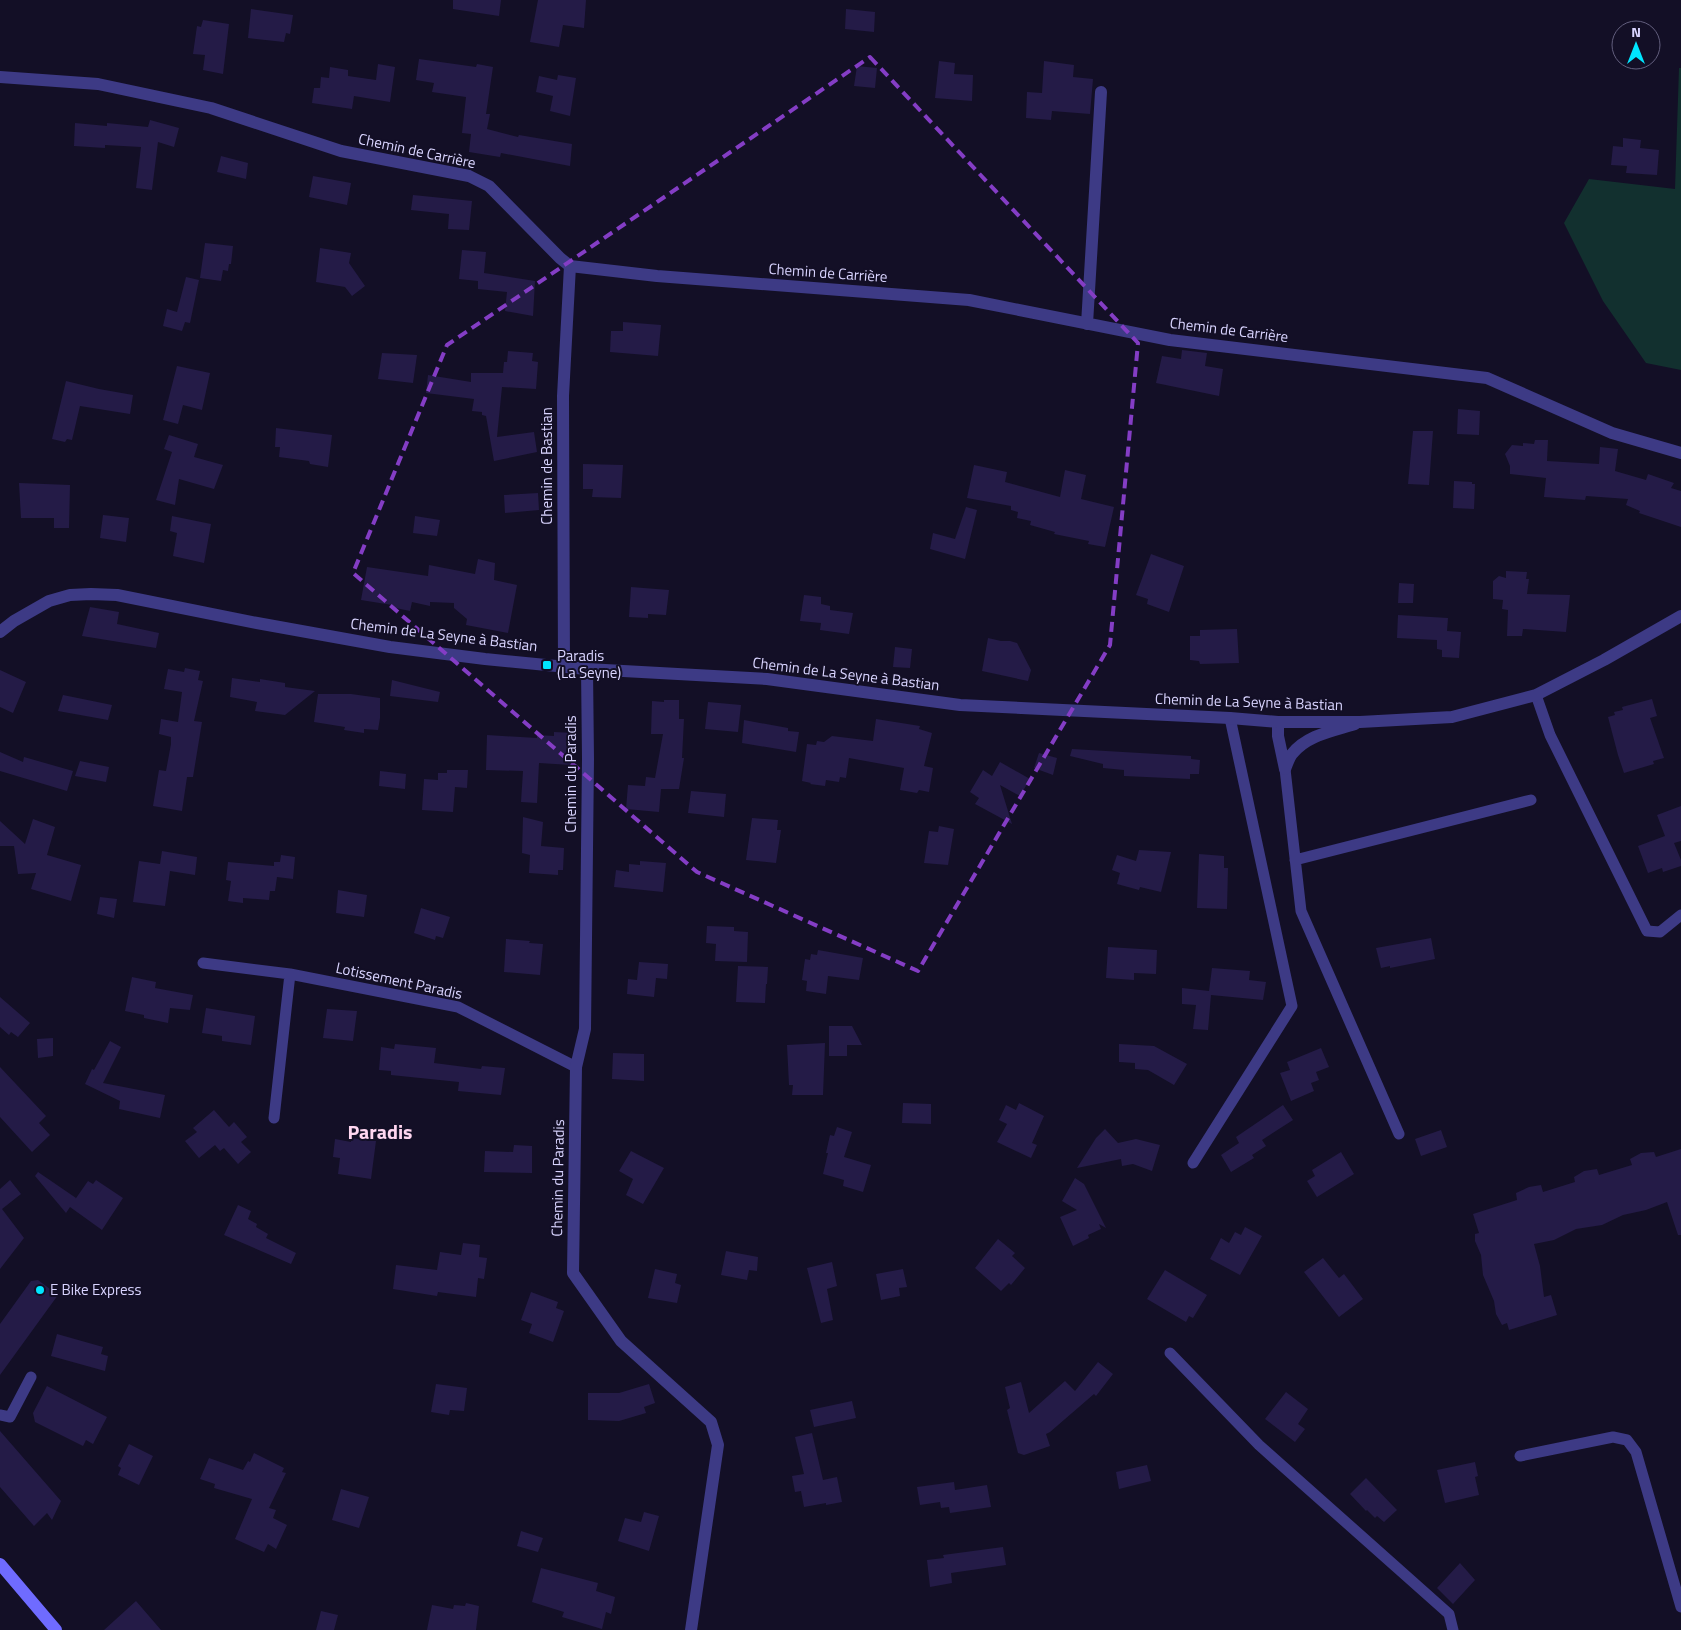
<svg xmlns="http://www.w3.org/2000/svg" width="1681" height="1630" viewBox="0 0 1681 1630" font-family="'Titillium Web',sans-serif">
	<rect width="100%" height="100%" fill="#130f26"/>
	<!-- green -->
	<path fill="#12302f" d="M1679,68h2v302l-35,-7 -43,-62 -39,-78 25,-44 86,10z"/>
	<!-- building -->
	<path fill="#241b47" d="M453,0h48l-2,16 -46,-7z
		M538,0h48l-2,28 -21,-3 -4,22 -29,-5z
		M251,9l42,6 -3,19 -4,-1 -2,9 -36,-4z
		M846,9l29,3 -1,20 -29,-3z
		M203,20l26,4 -6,50 -20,-4 2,-15 -12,-1 4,-28 4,1z
		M419,59l57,8 1,-3 16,3 -7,47h4l-3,15 31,8 1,-2 53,9 -2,22 -69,-13 -1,4 -31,-5 2,-18 -9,-1 4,-36 -34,-5 2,-9 -18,-3z
		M939,61l16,2 -1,11 19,1 -1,26 -37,-3z
		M1044,61l30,4 -1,12 20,2 -3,35 -38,-3 -1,9 -25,-2 1,-26 15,1z
		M378,64l17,3 -5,35 -36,-6 -2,13 -40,-6 2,-15h6l1,-11 8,1 1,-11 18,3v6l28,4z
		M857,66l20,2 -2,20 -21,-2z
		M558,75l18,3 -6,38 -20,-5 3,-15 -17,-4 3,-16 18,4z
		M150,120l29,8 -5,19 -16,-5 -6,48 -16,-2 5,-41 -36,-2v3l-31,-2 1,-23 32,3v-3l41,4z
		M1623,138l18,2 -1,8 19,2 -2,25 -31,-2 1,-7 -16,-1 2,-19 10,1z
		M221,156l27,7 -2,16 -29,-7z
		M313,176l38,7 -4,22 -38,-8z
		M413,195l59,6 -3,29 -21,-1 1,-15 -38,-4z
		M205,243l28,3 -2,18h-2l-1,7 -5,-1 -2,11 -21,-3z
		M320,248l31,5 -2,10 16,23 -13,10 -7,-9 -29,-5z
		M462,250l24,2 -2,21 51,8 -2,35 -28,-5 2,-19 -29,-3v-8l-19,-2z
		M186,277l13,3 -9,43 -5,-1 -3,9 -19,-5 4,-17 10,3z
		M623,322l38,3 -3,31 -48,-4 1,-21h12z
		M1182,350l25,3 -2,13 18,3 -4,27 -63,-13 6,-27 19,3z
		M508,351l25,2 -1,8 6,1 -2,27 -34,-2 -5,50 37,-5 3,20 -43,9 -8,-45 -4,-1v-3l-10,-1 2,-12 -48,-6 2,-18 43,7v-9h32l1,-11h3z
		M382,353l35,2 -4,28 -35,-4z
		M177,366l33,7 -8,37 -19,-5 -5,19 -15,-4z
		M66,381l33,8 34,6 -3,19 -50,-8 -8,34 -5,-1 -2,3 -13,-3z
		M1458,409l22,2 -1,24 -22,-1z
		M276,428l56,7 -4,32 -18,-3 -1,-3 -30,-4 1,-10h-5z
		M1413,431h20l-4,54 -21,-1z
		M169,435l29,9 -4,13 29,8 -9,24 -35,-10 -4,26 -19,-5 16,-48 -8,-3z
		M1535,440h13l-1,21 52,3 1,-17 18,2 -3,22 31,9 2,-6 26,9 -3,5 10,3v36l-42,-14 1,-2 -14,-6 2,-6 -42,-3 -1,4 -41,-3 2,-19 -36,-4v-8l-5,-12 7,-9 11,1v-3l11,1z
		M583,464l40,1 -2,33 -29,-1 1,-8h-10z
		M974,465l33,7 -2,10 55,15 5,-27 21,5 -5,24 33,8 -9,40 -17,-3 1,-3 -35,-7 1,-2 -25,-7 1,-4 -14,-3 1,-6 -7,-2v-4l-44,-8z
		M1454,481l18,1v2h3l-1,25 -21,-1z
		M19,483l51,2 -1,43h-15v-10h-33z
		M538,493l1,17 -34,3 -1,-18z
		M966,507l11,3 -12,49 -35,-10 3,-16 22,6z
		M103,515l26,3 -3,24 -26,-4z
		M172,516l39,8 -7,39 -31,-7 4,-23 -7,-2z
		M415,516l25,4 -3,16 -24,-3z
		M1151,554l33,12 -15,46 -22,-8 1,-5 -12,-4z
		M478,559l17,4 -1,17 23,5 -9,48 -42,-8 1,-6 -13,-11v-5l-24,-1v4l-18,-4 -2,9 -19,-4 1,-2 -31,-5 6,-33 61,9 1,-11 46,9z
		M1506,571l21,1 -1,7h3l-2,15 43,1 -4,37 -43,-3 -1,7h-15l1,-26 -6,-1 1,-9 -10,-1v-18l6,-5 7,2z
		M1399,583l15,1 -1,19h-15z
		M631,587l38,3 -3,25 -18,-1v4l-19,-1z
		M804,595l17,2v7l9,2v4l23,3 -4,21 -29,-4 1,-7 -21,-2z
		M90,607l29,5 -2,12 42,9 -3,15 -74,-12z
		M1398,615l50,3 -1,13 14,1 -2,26 -17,-1v-7l-5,-1v-9l-40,-2z
		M1237,629l2,34 -39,1 -1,-3 -9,-1v-24h10v-6z
		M988,638l13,3h9l7,2 14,27 -3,11 -46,-10z
		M895,647l17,2 -2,19 -17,-1z
		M185,668l15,3 -2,9 5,1 -9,40 8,1 -9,55h-6l-5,34 -29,-5 6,-36 7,1 5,-27v-7l-12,-3 2,-15 17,3 4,-30 -18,-3 4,-20 16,3z
		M0,670l26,12 -13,31 -13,-6z
		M232,678l28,4v-3l25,4v4l30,4 -30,24 -30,-4 2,-9 -27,-5z
		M392,680l48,12 -2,10 -48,-6z
		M318,694h33l29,4v20l-2,12 -14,-1v4l-20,-3 1,-3 -31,-5z
		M63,695l49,10 -4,15 -50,-9z
		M1652,699l5,17 -7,2 14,40 -11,3 1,3 -30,9 -6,-18 -10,-38 7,-2 -1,-3 9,-2 -1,-3z
		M664,700h15v19h5l-2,39h2l-5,31h-18l-2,23 -33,-3 2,-24 17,1 1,-9 9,1 8,-44h-12l1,-33 12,1z
		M708,702l33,3 -3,27 -33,-3z
		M876,719l44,7 -1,3 13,4 -8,33 9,2 -4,24 -10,-2 -2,3 -17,-3 4,-22 -55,-10 -3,20 -6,-1 -1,5 -13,-2 -1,6 -15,-2 1,-1 -9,-2 5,-37 9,1 1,-4 7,1 8,-6 41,5z
		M744,720l44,8v3l11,1 -3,20 -54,-9z
		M554,732l20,1 -3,32 -32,-2 -2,40 -16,-1 2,-31 -37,-1 1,-35 50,3v-3l17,1z
		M1072,749l119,7v3l9,1 -1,14h-9v5l-66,-3v-6l-21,-2v-4l-33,-8z
		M0,752l23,10 1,-5 49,14 -6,20 -67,-20z
		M1039,753l18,5 -4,17 -19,-7z
		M80,761l29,6 -3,15 -31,-6z
		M1000,762l30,17 -10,17 -20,-11 12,39 -37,-20 4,-6 -9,-6 13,-22 9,6z
		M447,770h21l-1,18 -12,-1 -2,25 -31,-2 2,-31 14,1v-7h9z
		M380,771l26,3 -1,15 -26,-3z
		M691,791l35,3 -2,23 -36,-4z
		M1681,806v35l-7,2 7,17v6l-18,6 -1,-4 -14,5 -10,-27 27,-10 -8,-21z
		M523,817l20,5 -2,24 23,2 -1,22h-5v5l-29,-2 1,-18 -8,-2z
		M752,818l26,2 -1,10h4l-5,33 -30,-3z
		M33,819l22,8 -8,28 34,10 -10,36 -40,-12 5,-16 -18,1 -4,-28h-14v-25l25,23z
		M939,826l15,3 -6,36 -24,-2 5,-32 9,1z
		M1139,850l32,2 -10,40 -21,-5 -1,3 -22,-6 3,-11 -8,-3 5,-15 19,6z
		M162,851l35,6 -2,18 -25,-4 -5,35 -32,-4 6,-41 21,3z
		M1199,854l25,2v12h4l-1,41 -30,-1z
		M281,855l14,2 -2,22 -16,-2 -2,14h-5l-1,9 -26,-2v5l-15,-2 3,-20 -5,-1 2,-18 46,4v-4h6z
		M640,861l26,2 -3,29 -49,-5 2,-17 13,2v-8l11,1z
		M338,890l29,5 -3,22 -28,-4z
		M100,897l17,2 -3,19 -17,-4z
		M421,908l29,9 -7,21 -7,-2 -1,4 -21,-7z
		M707,926l27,1v4l14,1 -1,30 -32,-1 1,-17 -10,-1z
		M1431,938l4,21 -45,9v-2l-9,2 -5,-20z
		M506,939l24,2 -1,2 14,1 -3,31 -36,-3z
		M1108,947l49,3 -1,24 -22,-1v7l-28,-2z
		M818,950l45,8 -4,22 -31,-4 -2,18 -20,-3 1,-10 -5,-1 3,-21 5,1 1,-6 6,1z
		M639,962l29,2 -1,15 -11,-1 -2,19 -27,-3 1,-15 9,1z
		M738,966l30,1 -1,17h-1l-1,19 -29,-1z
		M1212,968l38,3 -1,9 17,2 -3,18 -52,-5 -3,35 -15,-1 3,-24 -14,-1v-16l27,3z
		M132,977l24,5 -1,6 38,7 -3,15 -20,-2 -2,15 -24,-5v-3l-19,-4z
		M0,997l30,26 -12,14 -7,-5 -2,3 -9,-8z
		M206,1008l49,8 -4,29 -29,-4v-5l-20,-3z
		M327,1009l30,2 -4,30 -30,-3z
		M829,1026h23l10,19h-15v11h-18z
		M53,1038v18l-15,2 -1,-19z
		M110,1041l11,6 -18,36 62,12 -5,23 -41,-9 1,-8 -35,-17 7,-15 2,1z
		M825,1043l-2,52h-31l1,-10h-4l-2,-40z
		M395,1044l41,4 -2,15 47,6 1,-3 23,2 -4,27 -43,-4 1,-9 -68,-7v-4l-12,-1 2,-23 13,2z
		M1119,1044l35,2 33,18 -13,21 -26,-15 -13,-1v-6l-16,-1z
		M1321,1048l8,19 -13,5 3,8 -8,3 3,8 -23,10 -11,-28 10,-3 -3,-8z
		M613,1053l31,1v27l-32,-2z
		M0,1067l46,49 -7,7 11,12 -18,17 -32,-35z
		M903,1103l28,1v20l-29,-1z
		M1019,1103l25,13 -12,27 5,2 -6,13 -34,-16 10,-18 -8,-4 7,-15 10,5z
		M1283,1105l10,15 -31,20 4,6 -14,9 2,3 -23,14 -10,-17 18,-12 -3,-6z
		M214,1110l15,17 5,-5 13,15 -6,5 10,10 -13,12 -14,-16 -4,3 -5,-6 -16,13 -14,-17 12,-9 -4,-4z
		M837,1127l15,5 -8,25 27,8 -8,27 -20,-6 1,-6 -21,-6 5,-21h-2l4,-18 4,1z
		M1105,1129l13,14 18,-4 24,6 -8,26 -19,-7 -11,2 -1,-7 -44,9 19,-30z
		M1441,1130l6,17 -26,9 -6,-17z
		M351,1138l25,3 -5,38 -33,-5 2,-16 -7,-1 2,-18 16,3z
		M514,1145l18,1v27l-48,-1 1,-21 28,1z
		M1681,1149v86h-3l-11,-33 -21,8 -23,5 -21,10 -26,4 -22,11 -20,4 6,22 4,31 7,-2 6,20 -48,15 -2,-7 -5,2 -6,-11 -2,-13 -11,-26 -2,-20 -6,-14v-7l4,-1 -6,-19 44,-14 -1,-7 13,-6 12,-2 2,7 32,-10 -1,-5 10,-6 13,-2 2,6 33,-10 -2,-6 11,-6 13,-1 2,5z
		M631,1151l33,17 -21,36 -17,-9 7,-16 -14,-8z
		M1341,1152l13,22 -37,23 -10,-16 8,-5 -3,-6z
		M38,1172l38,26 -2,3 14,-20 5,3 3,-4 27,18 -21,32 -32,-23 -4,6 -31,-37z
		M1075,1178l9,6 22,44 -7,-4 2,5 -13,6 1,3 -16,8 -13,-29 17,-7 -15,-9z
		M10,1180l11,14 -19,15 22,29 -24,31v-80z
		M238,1205l13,6 -3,8 9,5 -1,3 12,7 -2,4 30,15 -5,11 -67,-29z
		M1245,1227l17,9 -22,39 -30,-16 11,-21 8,5 6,-11 6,3z
		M998,1239l17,14 -3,3 13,12 -14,17 -2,-2 -8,8 -26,-23z
		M463,1243l17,2 -1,12 8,1 -3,21 -6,-1 -2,19 -38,-5 -1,4 -44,-7 3,-24 41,5 3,-18 21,3z
		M726,1251l32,6 -1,14 -8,-1 -2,10 -26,-5z
		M1323,1258l16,20 5,-4 19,25 -24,18 -35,-45z
		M832,1262l5,24 -10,3 6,31 -12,3 -14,-55z
		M655,1269l22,5 -2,9 6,2 -4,18 -29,-5z
		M903,1269l4,18 -8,1 1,8 -19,4 -5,-26z
		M1165,1270l42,25 -14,23 -4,-2 -3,6 -39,-23z
		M38,1280l20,15 -58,80v-51l31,-43z
		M531,1292l27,10 -2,6 8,3 -11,31 -24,-9 3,-9 -11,-4z
		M57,1334l46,13 -2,7 7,2 -3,15 -54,-15z
		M1098,1362l15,12 -17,22 -2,-2 -44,38 -4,2 4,12 -26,9 -6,-2 -11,-43 3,-2 -5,-21 16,-5 8,31 36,-32 10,10z
		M436,1384l31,4 -3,23 -14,-1 -1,5 -18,-3z
		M649,1384l6,19 -11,4 2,6 -27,8 -31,-1v-27h31z
		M47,1386l60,31 -14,27 -7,-4 -3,6 -48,-24 -2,-9z
		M1286,1392l22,17 -10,15 7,5 -10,13 -30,-23z
		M852,1401l4,17 -42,9 -4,-17z
		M0,1431l61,70 -9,19 -5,-7 -13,13 -34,-39z
		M812,1433l11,47 14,-3 5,25 -16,3v-2l-22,4 -3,-16 -6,1 -3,-16 12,-2 -9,-37z
		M129,1444l24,12 -14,29 -21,-10 3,-7 -3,-2z
		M254,1453l30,15 -2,4 4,1 -17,35 7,2 -3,8 14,7 -11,24 -8,-5 -4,8 -29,-13 17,-40 -38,-11 1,-4 -15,-5 9,-21 34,12 5,-9 2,1z
		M1475,1462l3,14 -3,1 4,18 -34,8 -8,-33z
		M1147,1465l4,16 -32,8 -3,-17z
		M1366,1478l31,32 -13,12 -7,-6 -2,2 -8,-8 -1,1 -16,-17z
		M954,1482l1,8 32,-5 4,22 -41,6 -1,-6 -8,1 -1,-6 -20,3 -3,-18z
		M341,1489l28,8 -10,31 -27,-8z
		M644,1512l15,4 -10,35 -31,-10 7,-23 16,4z
		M521,1531l22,7 -5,14 -21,-6z
		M1003,1547l3,18 -55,8 1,10 -22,4 -3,-27 17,-2 -1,-3z
		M1460,1563l15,17 -22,24 -16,-16z
		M541,1568l57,15 -2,8 19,6 -4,17 -5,-2 -4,17 -40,-12 2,-5 -32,-10z
		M136,1601l25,29h-57z
		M466,1603l13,3 -3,24h-49l5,-25 21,4 1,-4 11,1z
		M321,1611l17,4 -4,15h-18z"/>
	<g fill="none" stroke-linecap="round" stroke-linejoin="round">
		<!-- service -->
		<path stroke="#3d3a85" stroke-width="11" d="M1536,695l14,40 97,196 13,1 21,-17
			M1285,769l16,142 98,223
			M1295,860l236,-60
			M203,963l87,11 168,33 118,60
			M274,1118l16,-144
			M1193,1163l99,-157 -62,-288
			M1170,1353l89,92 190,169 4,16
			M0,1415l10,2 21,-40
			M1520,1456l93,-19 14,3 9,12 45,155"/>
		<!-- minor -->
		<path stroke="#3d3a85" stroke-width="12" d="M0,77l98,7 113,24 130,43 128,25 20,10 71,72 10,8 87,10 312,24 201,40 317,38 125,55 69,20
			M1087,324l14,-232
			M564,667l-1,-271 7,-130
			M587,669l1,90 -3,270 -9,38 -3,206 48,68 90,81 7,23 -27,185
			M1278,722v14l7,33
			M1285,769c2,-5 4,-11 7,-15 15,-19 41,-23 63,-30"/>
		<!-- tertiary -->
		<path stroke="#3d3a85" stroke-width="12" d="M0,632l14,-11 35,-20 21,-6 21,-1 26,1 140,28 133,24 95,12 102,10 180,10 193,26 270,13 48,4h82l92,-5 84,-22 68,-35 77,-44"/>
		<!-- secondary -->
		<path stroke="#6f6bff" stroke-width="12" d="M0,1564l56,66"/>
	</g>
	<!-- marked area -->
	<path fill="none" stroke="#843dc5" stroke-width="4" stroke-dasharray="10 6" stroke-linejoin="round" d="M870,57l268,286 -28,302 -192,326 -221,-99 -344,-299 94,-228z"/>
	<!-- markers -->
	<g fill="#00e5ff" stroke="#130f26" stroke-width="2">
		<rect x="542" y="660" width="10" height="10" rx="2.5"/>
		<circle cx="40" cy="1290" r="5"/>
	</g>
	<g text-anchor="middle" stroke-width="4" stroke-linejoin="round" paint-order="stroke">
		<!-- street labels -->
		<g font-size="15" fill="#d9d4ff" stroke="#130f26">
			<text transform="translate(417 151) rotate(12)" y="5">Chemin de Carrière</text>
			<text transform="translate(828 273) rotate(4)" y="5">Chemin de Carrière</text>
			<text transform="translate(1229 330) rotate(7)" y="5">Chemin de Carrière</text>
			<text transform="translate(547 466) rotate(-90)" y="5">Chemin de Bastian</text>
			<text transform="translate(444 635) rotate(7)" y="5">Chemin de La Seyne à Bastian</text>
			<text transform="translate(846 674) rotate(7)" y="5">Chemin de La Seyne à Bastian</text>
			<text transform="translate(1249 702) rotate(2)" y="5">Chemin de La Seyne à Bastian</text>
			<text transform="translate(571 774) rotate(-90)" y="5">Chemin du Paradis</text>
			<text transform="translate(399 981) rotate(12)" y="5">Lotissement Paradis</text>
			<text transform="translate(558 1178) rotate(-89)" y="5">Chemin du Paradis</text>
		</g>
		<!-- poi labels -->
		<g font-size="15" fill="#d9d4ff" stroke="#130f26" text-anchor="start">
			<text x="557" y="661">Paradis<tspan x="557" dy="17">(La Seyne)</tspan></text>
			<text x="50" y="1295">E Bike Express</text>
		</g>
		<!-- district labels -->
		<g font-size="20" font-weight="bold" fill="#ffd6f0" stroke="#130f26">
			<text x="380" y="1139">Paradis</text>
		</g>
	</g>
	<!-- north arrow -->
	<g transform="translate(1636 45)"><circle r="24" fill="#130f26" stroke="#625e7d"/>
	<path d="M0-4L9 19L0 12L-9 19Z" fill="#00e5ff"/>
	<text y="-8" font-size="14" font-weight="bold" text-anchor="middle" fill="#d9d4ff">N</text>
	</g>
</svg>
